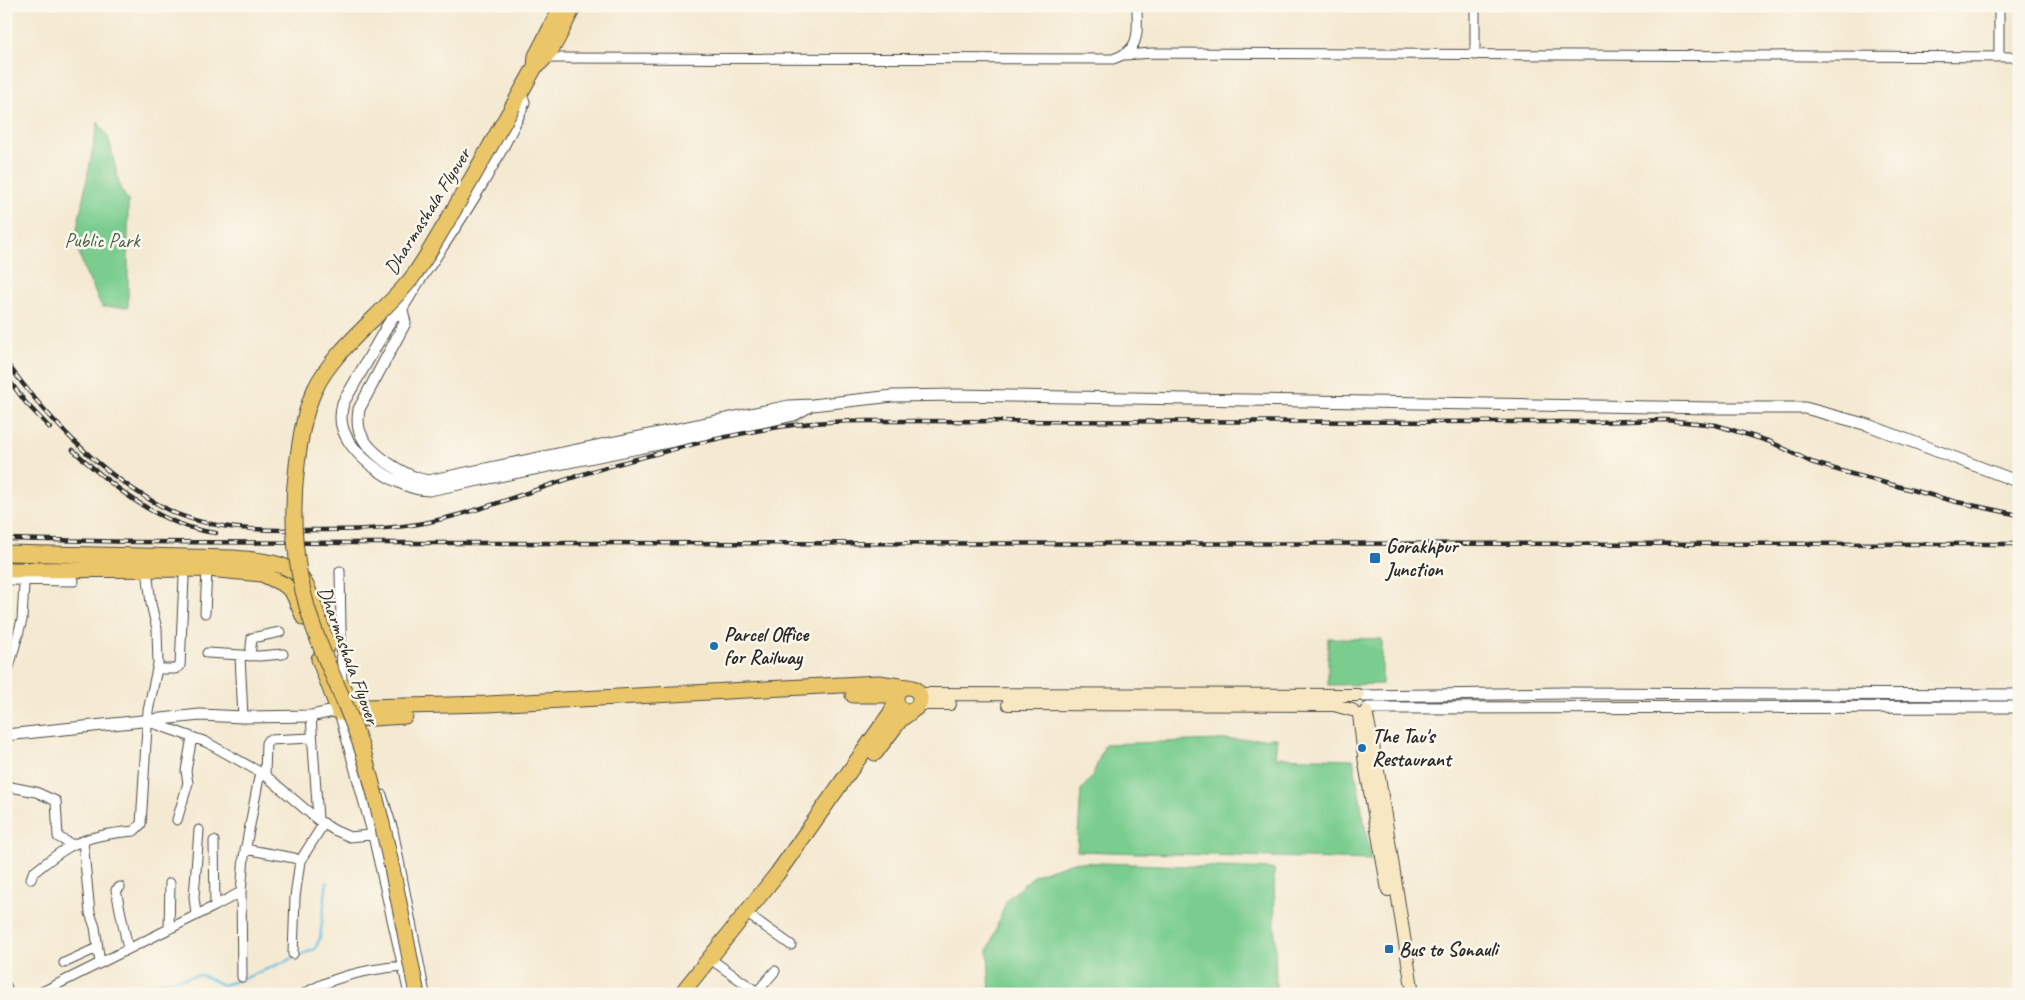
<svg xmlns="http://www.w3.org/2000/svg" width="2025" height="1000" viewBox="0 0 2025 1000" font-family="Caveat,sans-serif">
	<rect width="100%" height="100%" fill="#fbf7ec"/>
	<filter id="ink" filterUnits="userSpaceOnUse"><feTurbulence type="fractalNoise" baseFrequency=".02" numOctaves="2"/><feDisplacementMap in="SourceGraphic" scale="10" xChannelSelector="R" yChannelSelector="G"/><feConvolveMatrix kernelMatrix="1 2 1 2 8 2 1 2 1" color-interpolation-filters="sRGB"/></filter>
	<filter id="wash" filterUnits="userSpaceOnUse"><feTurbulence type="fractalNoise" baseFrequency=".0096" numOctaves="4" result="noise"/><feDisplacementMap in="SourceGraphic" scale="20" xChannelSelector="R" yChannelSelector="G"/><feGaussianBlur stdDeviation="1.12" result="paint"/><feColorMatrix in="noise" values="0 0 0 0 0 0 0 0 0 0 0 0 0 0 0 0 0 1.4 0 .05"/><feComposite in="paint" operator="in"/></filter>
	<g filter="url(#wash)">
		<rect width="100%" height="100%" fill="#f4e9d1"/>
		<!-- green -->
		<path fill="#7acd8f" stroke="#527c5d" d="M98,122l11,17 11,49 8,13v106h-26l-17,-36 -10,-31z
			M1328,638l54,1v45l-54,1z
			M1277,738l-2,19 78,2 18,101 -294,-9 4,-61 11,-13 13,-33z
			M1073,862l201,7 2,125h-286l-2,-43 19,-52 28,-24z"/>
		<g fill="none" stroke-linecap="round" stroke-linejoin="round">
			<!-- stream -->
			<path stroke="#66bee3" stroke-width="2.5" d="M132,994l33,-13 36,-6 22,10 20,-6 72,-30 5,-11 7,-56"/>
		</g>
	</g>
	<g filter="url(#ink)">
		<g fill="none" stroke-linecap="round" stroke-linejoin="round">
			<!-- minor casing -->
			<g stroke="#494844" stroke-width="11">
				<path id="minor" d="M1999,6v51
					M1125,55l27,-2 867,4
					M1475,55v-49
					M542,58l571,1c29,-10 24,-26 24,-53
					M340,571l2,113
					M6,580l68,1
					M205,613l2,-44
					M207,653l52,3 24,-2
					M240,656l3,61
					M250,656l2,-18 28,-6
					M157,669h18l5,-3 4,-88
					M6,678l16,-58 3,-54
					M339,712l34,124 36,158
					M311,716l7,103
					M147,721l59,21 59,33 53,45 16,10 16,7 29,-3
					M265,775l1,-32 2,-3 44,-2
					M6,786l30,6 20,9 2,36 15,8
					M382,795l11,35 32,164
					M177,820l11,-37 -2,-12 6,-34
					M83,841l7,72 5,14 5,36
					M245,849l49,9 6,3
					M31,879l2,-6c12,-9 23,-19 36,-26 20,-11 43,-14 65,-16l7,-7 7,-113 10,-47 -1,-35 -6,-25 -4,-35
					M120,887l-4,3 12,59
					M215,906l26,-14
					M746,913l45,32
					M196,915l-2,-18 5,-67
					M169,929l1,-46
					M293,954l2,-57 5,-36 24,-38
					M709,958l48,34 18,-21
					M64,963l33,-15
					M242,977l-1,-85 3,-35 16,-85
					M6,986l3,8
					M38,994l177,-88 -1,-65
					M304,994c29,-18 66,-25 98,-28"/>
			</g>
			<!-- tertiary casing -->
			<g stroke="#494844" stroke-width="13">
				<path id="tertiary" d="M520,93l4,9 -1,3c-27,61 -65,119 -103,174 -10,14 -15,29 -28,39l-49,85c-2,8 -3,15 -1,23 7,30 57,64 87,64l284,-57 81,-18 14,-8
					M402,310l3,13 -46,86c-1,7 -2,16 1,23 8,22 45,45 68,49l361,-75 23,-1 81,-9 64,-1 757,13h91l63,17 151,57
					M1364,696l201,-3 454,2
					M1368,708l651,-1
					M6,735l194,-20 43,2 68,-1 27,-6"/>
			</g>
			<!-- secondary casing -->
			<g stroke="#494844" stroke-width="14">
				<path id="secondary" d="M919,694l439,1
					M919,704h31
					M1008,704l326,1 18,5
					M1366,711l12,60 35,223
					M1359,715l6,49 23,126"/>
			</g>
			<!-- primary casing -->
			<g stroke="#494844" stroke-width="17">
				<path id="primary" d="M536,66c19,-14 26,-39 38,-60
					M513,106l22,-39 1,-11 26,-50
					M6,553l227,5c83,6 69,21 95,88
					M6,570l201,-1 55,5 23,11 8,8 11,25
					M319,659l20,53 19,7 47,-3
					M343,686l7,15 14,6 124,-3 391,-21 27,4
					M896 699a12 12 0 1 1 24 0a12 12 0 1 1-24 0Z
					M853,695h43
					M875,753l25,-33 12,-9
					M681,994l96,-120 113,-160 6,-12"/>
			</g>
			<!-- minor -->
			<use href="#minor" stroke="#fff" stroke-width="9"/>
			<!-- tertiary -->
			<use href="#tertiary" stroke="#fff" stroke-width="11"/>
			<!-- secondary -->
			<use href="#secondary" stroke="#f7e8c3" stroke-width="12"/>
			<!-- primary -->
			<use href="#primary" stroke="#eac669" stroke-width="15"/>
			<!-- rail casing -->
			<g stroke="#2b2b2b" stroke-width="4.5">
				<path id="rail" d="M6,362c41,55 87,105 146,139 8,4 17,10 25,13 38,15 76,16 116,16 45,0 92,1 136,-8 62,-13 120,-39 181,-56 60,-16 122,-33 183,-41 25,-3 51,-4 76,-4l726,1 70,-2 51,5 55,17 40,20 37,11 109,29 62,13
					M6,376l20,27 24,25
					M73,450c40,37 87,76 143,83
					M6,539l131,3 221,1 1661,1"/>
			</g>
			<!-- rail -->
			<use href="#rail" stroke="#fbf7ec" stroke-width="2.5" stroke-dasharray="8" stroke-linecap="butt"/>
			<!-- primary-bridge casing -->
			<g stroke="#494844" stroke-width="17" stroke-linecap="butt">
				<path id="primary-bridge" d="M417,994c-16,-80 -30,-161 -53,-239 -12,-40 -32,-78 -47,-118 -21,-56 -28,-112 -20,-172 3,-25 7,-53 18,-76 19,-40 68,-75 96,-110 13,-17 23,-36 34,-54 23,-39 45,-79 68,-119"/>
			</g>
			<!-- primary-bridge -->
			<use href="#primary-bridge" stroke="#eac669" stroke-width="15"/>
		</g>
	</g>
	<!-- markers -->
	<g fill="#1f6fb2" stroke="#fbf7ec" stroke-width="2">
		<rect x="1369" y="552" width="12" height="12" rx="2.5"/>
		<circle cx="714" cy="646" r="5"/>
		<circle cx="1362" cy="748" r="5"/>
		<rect x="1384" y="944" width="10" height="10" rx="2.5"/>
	</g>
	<g text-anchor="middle" stroke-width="5" stroke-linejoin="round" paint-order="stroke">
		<!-- street labels -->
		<g font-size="20" fill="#2b2b2b" stroke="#fbf7ec">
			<text transform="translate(427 211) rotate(-58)" y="7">Dharmashala Flyover</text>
			<text transform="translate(349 655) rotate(70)" y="7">Dharmashala Flyover</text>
		</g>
		<!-- park labels -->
		<g font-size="20" fill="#435c49" stroke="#fbf7ec">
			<text x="102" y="247">Public Park</text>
		</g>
		<!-- poi labels -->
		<g font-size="20" font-weight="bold" fill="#2b2b2b" stroke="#fbf7ec" text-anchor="start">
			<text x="1386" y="553">Gorakhpur<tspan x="1386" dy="23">Junction</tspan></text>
			<text x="724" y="641">Parcel Office<tspan x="724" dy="23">for Railway</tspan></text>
			<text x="1372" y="743">The Tau's<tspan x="1372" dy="23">Restaurant</tspan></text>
			<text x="1399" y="956">Bus to Sonauli</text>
		</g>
	</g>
	<!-- margin -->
	<rect width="2025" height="1000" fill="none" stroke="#fbf7ec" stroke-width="25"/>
</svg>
